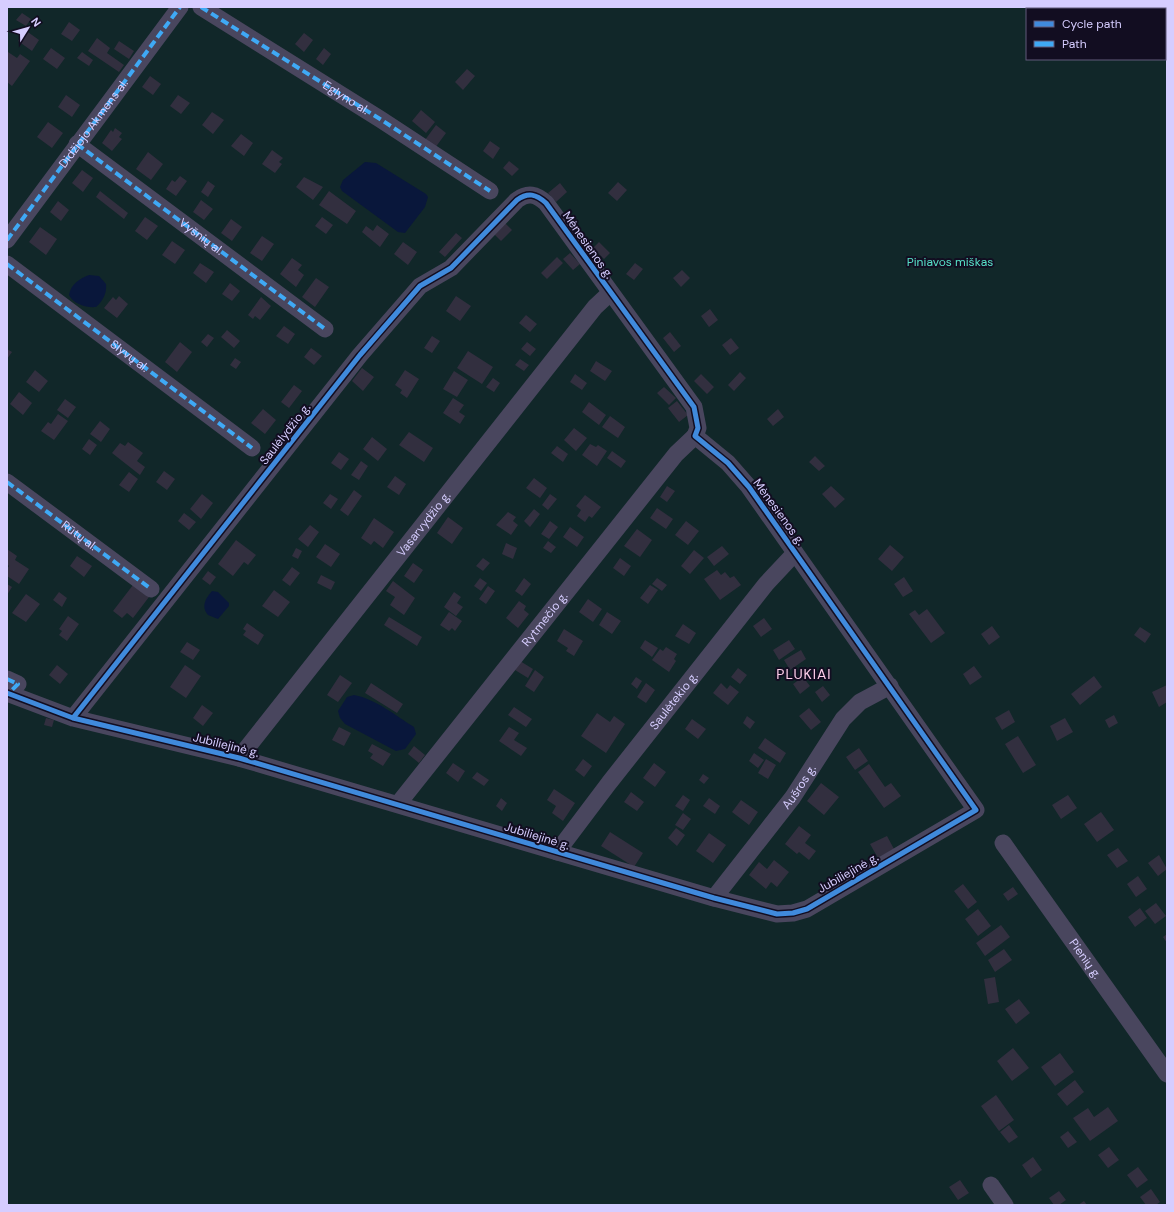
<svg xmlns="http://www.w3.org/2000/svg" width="1174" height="1212" viewBox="0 0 1174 1212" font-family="'DM Sans',sans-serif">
	<rect width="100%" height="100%" fill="#14121d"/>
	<!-- green -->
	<path fill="#112729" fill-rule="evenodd" d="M7,7h1160v1198h-1160zM1027,9h138v50h-138z"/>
	<!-- water -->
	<path fill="#09173b" d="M365,162l11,1 50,31 2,3 -3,10 -20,26 -7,-1 -56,-41 -2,-4 3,-7z
		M89,275l10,1 7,8c1,9 -3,17 -10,23 -9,1 -23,-3 -27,-12 2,-11 10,-16 20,-20z
		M212,591l6,1 11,11v3l-11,13 -10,-4c-7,-8 -3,-16 4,-24z
		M354,695c22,4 42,21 60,32l2,7 -11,15 -9,2 -51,-27 -5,-6 -2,-7 9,-14z"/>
	<!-- building -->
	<path fill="#322f3f" d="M22,13l9,6 -5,7 -10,-6z
		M69,22l11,8 -8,11 -11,-7z
		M25,30l14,10 -7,11 -14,-10z
		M304,33l9,7 -9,12 -9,-8z
		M97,38l13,10 -3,5 17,12 -5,7 -31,-21z
		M119,41l15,10 -5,8 -15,-10z
		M51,48l14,10 -8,11 -14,-10z
		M324,48l7,6 -8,11 -7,-6z
		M8,52l9,6 3,-4 10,7 -18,25 -5,-4z
		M82,52l11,8 -4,6 -12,-8z
		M467,69l8,7 -12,14 -8,-8z
		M150,76l11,8 -8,11 -11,-8z
		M66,95l14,10 -8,12 -14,-10z
		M178,95l12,8 -9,11 -11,-8z
		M421,110l14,12 -9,11 -14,-12z
		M212,112l12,8 -11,14 -11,-9z
		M48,122l15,11 -11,15 -15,-11z
		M436,125l10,8 -11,15 -10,-8z
		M115,128l7,5 -3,4 3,2 -10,12 -10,-8 9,-13 2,2z
		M241,134l12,9 -9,13 -13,-10z
		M490,141l10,7 -7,11 -10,-8z
		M272,150l11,8 -4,4 3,2 -7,9 -13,-9z
		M148,152l15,12 -12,16 -15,-11z
		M509,161l10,8 -7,7 -9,-8z
		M82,170l11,8 -10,14 -11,-9z
		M180,176l7,5 -11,15 -10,-7 6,-9 3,2z
		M304,177l19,10 -10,13 -17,-13z
		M208,181l7,5 -7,11 -7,-5z
		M618,182l9,8 -10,11 -9,-8z
		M560,183l7,9 -11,10 -8,-9z
		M100,191l28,22 -4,6 -28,-22z
		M329,191l27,20 -9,13 -28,-19z
		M201,200l12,9 -9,11 -11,-8z
		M58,201l11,9 -8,11 -11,-9z
		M145,217l13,9 -11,14 -12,-9z
		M322,217l11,8 -7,9 -11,-8z
		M231,219l11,8 -10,14 -11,-8z
		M504,222l8,8 -11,11 -8,-8z
		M377,225l12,9 -9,13 -18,-15 4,-6 7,5z
		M40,227l17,12 -11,16 -17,-13z
		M456,233l6,5 -17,19 -6,-5z
		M262,236l12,8 -12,17 -12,-8z
		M172,241l13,9 -10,14 -13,-9z
		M403,242l14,10 -9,13 -14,-11z
		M599,242l11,11 -6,6 -11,-11z
		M570,253l10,11 -7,6 -10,-11z
		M557,257l6,6 -16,16 -6,-6z
		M292,258l10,7 -4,5 6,5 -8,12 -16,-13z
		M200,263l14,9 -8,11 -13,-10z
		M635,263l8,6 -9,11 -8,-6z
		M682,270l8,8 -9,9 -8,-9z
		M316,278l13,9 -14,20 -13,-10z
		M230,283l10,8 -8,10 -10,-7z
		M119,296l9,8 -11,14 -13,-10 9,-11 3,3z
		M456,296l15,10 -11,15 -14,-10z
		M261,297l10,9 -11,14 -5,-4 -2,3 -5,-4z
		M710,309l8,11 -9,7 -8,-11z
		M526,315l11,9 -7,8 -11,-9z
		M284,326l11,8 -7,10 -12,-8z
		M227,330l13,11 -6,7 -13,-11z
		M670,332l11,14 -7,6 -11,-14z
		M208,334l6,4 -7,9 -6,-5z
		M432,336l8,5 -8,12 -8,-5z
		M731,338l8,10 -9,7 -8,-10z
		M180,342l12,10 -15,20 -12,-10z
		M527,342l9,7 -6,7 -9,-7z
		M311,348l11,8 -8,9 -10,-8z
		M7,349l5,3 -5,7z
		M468,351l25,16 -11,17 -25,-16z
		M235,358l6,4 -5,7 -6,-4z
		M520,359l9,6 -5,6 -9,-6z
		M596,361l16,10 -7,10 -15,-10z
		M362,368l12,9 -11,14 -11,-10z
		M35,370l13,11 -9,11 -13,-10z
		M405,370l14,9 -12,19 -7,-5 2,-3 -7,-5z
		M454,371l14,9 -11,17 -14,-8z
		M740,372l6,6 -12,13 -6,-6z
		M575,374l12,9 -5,7 -12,-8z
		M701,374l13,13 -7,7 -13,-13z
		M493,378l7,5 -6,9 -8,-5z
		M294,385l8,6 -13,17 -8,-6z
		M664,387l12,11 -7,7 -12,-12z
		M19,392l13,11 -9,12 -13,-11z
		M453,398l11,7 -5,7 6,4 -5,8 -17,-11z
		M65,399l11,8 -8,11 -11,-8z
		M677,401l11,14 -9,7 -11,-14z
		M589,402l17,13 -7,10 -17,-13z
		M263,409l13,11 -11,14 -14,-11z
		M778,409l6,8 -11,9 -6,-7z
		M58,414l10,7 -14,19 -13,-9 7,-9 3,2z
		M610,416l15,11 -7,11 -16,-11z
		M100,421l10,8 -9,13 -11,-8z
		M574,428l13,10 -11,13 -12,-11z
		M409,432l24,16 -9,14 -25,-17z
		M372,437l15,12 -9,12 -15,-12z
		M89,439l8,6 -7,10 -8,-6z
		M128,442l15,11 -6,8 8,6 -5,8 -28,-22 8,-10 5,3z
		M590,444l6,3 2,-2 9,6 -10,15 -15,-11z
		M557,446l11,8 -5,8 -12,-9z
		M612,451l14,10 -5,7 -14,-10z
		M339,452l10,7 -8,11 -10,-7z
		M815,456l10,10 -6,5 -10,-9z
		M361,461l7,5 -9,14 -8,-5z
		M164,471l11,8 -8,11 -11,-8z
		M129,472l9,7 -9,13 -10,-7z
		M395,476l11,8 -7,11 -12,-8z
		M534,478l13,10 -7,10 -14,-10z
		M667,486l8,5 -8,11 -7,-5z
		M831,486l14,13 -10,9 -13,-14z
		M354,490l8,6 -14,20 -8,-6z
		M202,494l11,9 -12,16 -11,-10z
		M330,494l8,5 -7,10 -8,-6z
		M550,494l7,5 -9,11 -6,-5z
		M585,495l16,12 -9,11 -3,-2 -4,6 -8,-6 4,-6 -5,-4z
		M657,508l16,11 -7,10 -16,-11z
		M534,509l6,5 -10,13 -6,-6z
		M508,512l8,5 -3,4 5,4 -7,10 -15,-10z
		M184,513l12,9 -7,8 -11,-9z
		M448,517l15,11 -11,16 -15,-11z
		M374,518l20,14 -11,16 -9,-7 -3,4 -10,-7z
		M550,521l8,6 -9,12 -8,-5z
		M686,521l13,10 -11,14 -13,-10z
		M310,525l9,7 -11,15 -10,-8z
		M570,527l14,10 -7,10 -14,-10z
		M637,529l15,11 -12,17 -16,-11z
		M236,540l20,15 -8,10 -4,-3 -11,14 -15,-12z
		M548,541l8,6 -5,6 -8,-5z
		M506,543l11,5 -4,11 -11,-5z
		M325,544l15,10 -9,13 -15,-10z
		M890,545l14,12 -12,14 -14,-12z
		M722,546l7,8 -15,12 -7,-9z
		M296,548l6,3 -4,8 -6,-3z
		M7,549l10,7 -2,4 14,9 -10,15 -12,-8v-7l2,-3 -2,-2z
		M694,550l10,8 -14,16 -9,-8z
		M77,556l15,10 -8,11 -14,-11z
		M483,558l7,5 -7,8 -7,-5z
		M620,558l11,8 -7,10 -11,-8z
		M413,563l10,7 -9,13 -10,-7z
		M292,567l8,6 -10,13 -8,-6z
		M717,570l4,5 4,-3 5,6 4,-2 7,9 -21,15 -16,-21z
		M208,571l8,6 -6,8 -8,-6z
		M321,575l14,7 -4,8 -14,-7z
		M904,577l9,14 -10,6 -9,-13z
		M480,578l7,5 -6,8 -7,-5z
		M524,578l7,6 -9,12 -7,-5z
		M657,578l10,7 -5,6 -10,-7z
		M393,581l22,17 -11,17 -14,-10 5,-8 -9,-6z
		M7,584l5,3 -5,8z
		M133,585l16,12 -16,21 -6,-5 -5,5 -9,-7z
		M650,585l8,5 -10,14 -8,-6z
		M488,586l7,5 -9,13 -7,-5z
		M274,590l16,12 -12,15 -16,-11z
		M59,592l8,6 -5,9 -9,-7z
		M454,592l7,5 -4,6 6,4 -7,9 -12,-9z
		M26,594l14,10 -14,18 -14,-9z
		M588,599l14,10 -9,13 -14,-10z
		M519,601l7,5 -2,4 5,4 -11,14 -12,-10z
		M927,609l18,24 -14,10 -22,-29 6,-4 4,5z
		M449,612l13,9 -7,10 -3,-3 -3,3 -9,-6z
		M607,612l14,9 -9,13 -13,-9z
		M68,616l11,8 -12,17 -8,-6 3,-4 -3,-2z
		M389,617l33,20 -5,9 -33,-21z
		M764,618l8,11 -11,8 -8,-11z
		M247,623l17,12 -6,10 -15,-10 3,-4 -3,-2z
		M683,624l13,9 -7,11 -14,-8z
		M992,626l8,11 -11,8 -8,-11z
		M1140,627l11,7 -6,9 -11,-8z
		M564,629l19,12 -9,15 -8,-5 2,-3 -11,-7z
		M645,640l13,8 -6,9 -12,-9z
		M789,640l6,9 -16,11 -6,-10z
		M187,642l13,8 -7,10 -13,-8z
		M666,647l11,7 -3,5 2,2 -7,11 -17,-12 8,-11 3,2z
		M801,650l5,9 -16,11 -6,-10z
		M520,661l13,8 -5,9 -13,-8z
		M57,665l11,9 -8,10 -11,-9z
		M185,665l16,11 -15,22 -16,-11z
		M974,666l8,11 -12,8 -7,-11z
		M738,668l9,7 -7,9 -9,-7z
		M535,670l9,7 -10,15 -9,-6z
		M340,675l12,8 -14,19 -11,-7z
		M1094,676l8,11 -22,18 -9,-11z
		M636,677l6,4 -5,8 -6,-5z
		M803,677l7,9 -10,8 -7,-10z
		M371,683l32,21 -6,9 -32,-20z
		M646,683l9,7 -9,13 -9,-6z
		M721,683l6,6 3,-4 9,7 -11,13 -15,-12z
		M1167,685v17l-8,5 -7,-15z
		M823,686l7,9 -8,7 -7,-10z
		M202,705l11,8 -10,13 -10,-8z
		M514,707l18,12 -6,8 -18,-12z
		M809,708l12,14 -10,8 -12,-14z
		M1009,710l6,12 -13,8 -7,-12z
		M597,713l13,9 4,-6 11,8 -19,29 -25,-17z
		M1114,715l4,8 -9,5 -4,-8z
		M747,716l8,6 -5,7 -7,-6z
		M46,718l8,2 -2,7 -8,-2z
		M1065,718l8,14 -16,9 -7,-15z
		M692,719l14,10 -8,10 -13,-10z
		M339,727l12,6 -7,13 -12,-6z
		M509,727l10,6 -5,7 13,8 -6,8 -22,-15z
		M1018,736l18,29 -13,8 -18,-29z
		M765,738l21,15 -6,10 -22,-15z
		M372,744l19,10 -8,12 -13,-8 3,-4 -5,-3z
		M414,746l11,9 -6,8 -11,-9z
		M859,748l9,13 -13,9 -9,-13z
		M754,753l10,7 -6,8 -9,-7z
		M583,759l9,7 -8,11 -9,-7z
		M766,759l10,6 -8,14 -10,-6z
		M453,763l12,8 -7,11 -12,-9z
		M654,763l12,9 -11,15 -12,-9z
		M869,764l16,23 6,-4 10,13 -17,12 -26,-36z
		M477,772l12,8 -5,6 -12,-8z
		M703,774l6,4 -5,6 -5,-4z
		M821,783l18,14 -15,18 -17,-14z
		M554,789l21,14 -12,18 -11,-8 4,-7 -9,-6z
		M631,792l13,10 -7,9 -13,-9z
		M683,795l7,5 -7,11 -8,-5z
		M1068,795l9,13 -16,11 -9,-14z
		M501,798l6,5 -5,8 -6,-5z
		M709,798l11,8 -5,8 -12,-8z
		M741,800l17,12 -9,13 -17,-13z
		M1101,812l13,18 -17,12 -13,-18z
		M683,813l8,6 -8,11 -8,-5z
		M799,826l12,9 -6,8 11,8 -7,9 -10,-8 -2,2 -12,-10z
		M676,828l9,7 -8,11 -9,-8z
		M610,832l33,21 -9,14 -33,-21z
		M709,833l17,12 -13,18 -17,-12z
		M887,836l7,13 -16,9 -8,-14z
		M1118,848l10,13 -11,7 -10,-13z
		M1159,855l8,14 -9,7 -10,-13z
		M774,860l15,12 -12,15 -6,-5 -5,7 -17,-14 10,-13 8,7z
		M1138,876l9,13 -11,8 -9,-13z
		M963,884l14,18 -9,7 -14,-18z
		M1013,887l5,7 -10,7 -5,-7z
		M1156,903l10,13 -11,8 -10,-13z
		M1140,908l7,10 -12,9 -7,-10z
		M978,909l13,17 -13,10 -13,-17z
		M1001,925l9,12 -25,19 -9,-13z
		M1167,934v9l-4,-6z
		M1004,949l8,11 -17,12 -7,-12z
		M995,977l4,25 -11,2 -4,-25z
		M1019,999l11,14 -14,11 -11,-15z
		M1013,1048l16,20 -17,13 -15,-20z
		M1060,1053l14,19 -19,14 -14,-19z
		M1075,1080l9,12 -17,14 -10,-12z
		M996,1095l18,25 -15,11 -18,-25z
		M1108,1107l10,14 -28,20 -17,-23 15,-10 6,9z
		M1009,1125l9,12 -9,6 -9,-11z
		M1068,1131l9,11 -9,6 -8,-11z
		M1109,1147l10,13 -11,8 -10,-13z
		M1033,1157l9,13 -11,8 -9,-13z
		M1138,1167l10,13 -11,8 -10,-13z
		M960,1180l9,13 -11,7 -9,-13z
		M1151,1189l9,13 -4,3h-10l-6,-8z
		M1059,1191l7,9 -7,5h-5l-5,-7z
		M1084,1201l3,4h-9z"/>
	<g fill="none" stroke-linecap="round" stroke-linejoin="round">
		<!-- street -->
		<g stroke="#49465e" stroke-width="17">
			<path id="s1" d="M201,7l179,112 110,72"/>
			<path id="s2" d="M77,144l248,185"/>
			<path id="s3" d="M7,240l173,-233"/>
			<path id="s4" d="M7,264l245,184"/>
			<path id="s5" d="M7,482l144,107"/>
			<path d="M7,679l11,5"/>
			<path d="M7,693l66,25 166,40 475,140 63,16 16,-1 14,-4 169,-99 -227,-323 -21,-24 -33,-27 3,-8 -4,-21 -148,-204c-10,-9 -18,-11 -29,-3l-66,68 -31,18 -60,69 -287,363"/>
			<path id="s6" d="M239,758l356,-451 15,-14"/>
			<path id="s7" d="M398,804l278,-350 19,-18"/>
			<path id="s8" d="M1003,843l164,231"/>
			<path id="s9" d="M557,852l52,-69 157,-199 29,-31"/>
			<path id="s10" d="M714,898l79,-101 50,-78 17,-17 30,-16"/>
			<path d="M991,1185l14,20"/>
		</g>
		<!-- quiet -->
		<path stroke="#3fa9f5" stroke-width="4" stroke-dasharray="8 4" stroke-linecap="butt" d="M201,7l179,112 110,72
			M77,144l248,185
			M7,240l173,-233
			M7,264l245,184
			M7,482l144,107
			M7,679l11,5 -11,11"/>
		<!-- cycleway casing -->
		<g stroke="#120d21" stroke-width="8">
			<path id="cycleway" d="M7,693l66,25 166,40 475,140 63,16 16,-1 14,-4 169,-99 -227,-323 -21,-24 -33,-27 3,-8 -4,-21 -148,-204c-10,-9 -18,-11 -29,-3l-66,68 -31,18 -60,69 -287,363"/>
		</g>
		<!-- cycleway -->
		<use href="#cycleway" stroke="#408adc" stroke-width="5"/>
	</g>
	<g text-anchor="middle" stroke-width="4" stroke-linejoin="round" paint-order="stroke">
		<!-- street labels -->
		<g font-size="12" fill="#d6cdff" stroke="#120d21">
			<text dy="4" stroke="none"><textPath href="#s1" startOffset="171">Eglyno al.</textPath></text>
			<text dy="4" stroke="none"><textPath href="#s3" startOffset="145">Didžiojo Akmens al.</textPath></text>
			<text dy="4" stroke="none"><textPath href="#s2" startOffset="155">Vyšnių al.</textPath></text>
			<text transform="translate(588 245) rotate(55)" y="4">Mėnesienos g.</text>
			<text dy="4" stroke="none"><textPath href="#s4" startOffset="153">Slyvų al.</textPath></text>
			<text transform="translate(285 434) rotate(-52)" y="4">Saulėlydžio g.</text>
			<text transform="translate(779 512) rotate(54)" y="4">Mėnesienos g.</text>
			<text dy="4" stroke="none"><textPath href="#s6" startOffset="298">Vasarvydžio g.</textPath></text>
			<text dy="4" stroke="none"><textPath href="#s5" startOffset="90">Rūtų al.</textPath></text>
			<text dy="4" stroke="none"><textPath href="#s7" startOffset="236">Rytmečio g.</textPath></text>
			<text dy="4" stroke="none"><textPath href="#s9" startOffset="191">Saulėtekio g.</textPath></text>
			<text transform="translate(226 745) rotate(14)" y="4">Jubiliejinė g.</text>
			<text dy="4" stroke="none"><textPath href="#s10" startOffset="140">Aušros g.</textPath></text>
			<text transform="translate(537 836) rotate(17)" y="4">Jubiliejinė g.</text>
			<text transform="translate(848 873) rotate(-30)" y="4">Jubiliejinė g.</text>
			<text dy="4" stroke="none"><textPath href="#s8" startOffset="142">Pienių g.</textPath></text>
		</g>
		<!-- park labels -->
		<g font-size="12" fill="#57e1c8" stroke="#120d21">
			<text x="950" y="266">Piniavos miškas</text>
		</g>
		<!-- quarter labels -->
		<g font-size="14" letter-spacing="1" fill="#ffcfea" stroke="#120d21">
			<text x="804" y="679">PLUKIAI</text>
		</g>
	</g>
	<!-- border -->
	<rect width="1174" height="1212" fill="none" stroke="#d6cdff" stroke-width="16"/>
	<!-- legend -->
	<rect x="1026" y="8" width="140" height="52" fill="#120d21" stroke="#605a7a"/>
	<rect x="1034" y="21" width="20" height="6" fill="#408adc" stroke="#605a7a"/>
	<text x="1062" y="28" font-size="12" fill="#d6cdff">Cycle path</text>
	<rect x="1034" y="41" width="20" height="6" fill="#3fa9f5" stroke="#605a7a"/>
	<text x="1062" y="48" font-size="12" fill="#d6cdff">Path</text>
	<!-- north arrow -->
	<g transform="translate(28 28) rotate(53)" stroke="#120d21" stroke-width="3" paint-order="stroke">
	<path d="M0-3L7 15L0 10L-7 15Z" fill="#d6cdff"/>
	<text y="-6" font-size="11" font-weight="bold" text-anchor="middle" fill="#d6cdff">N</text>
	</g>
</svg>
